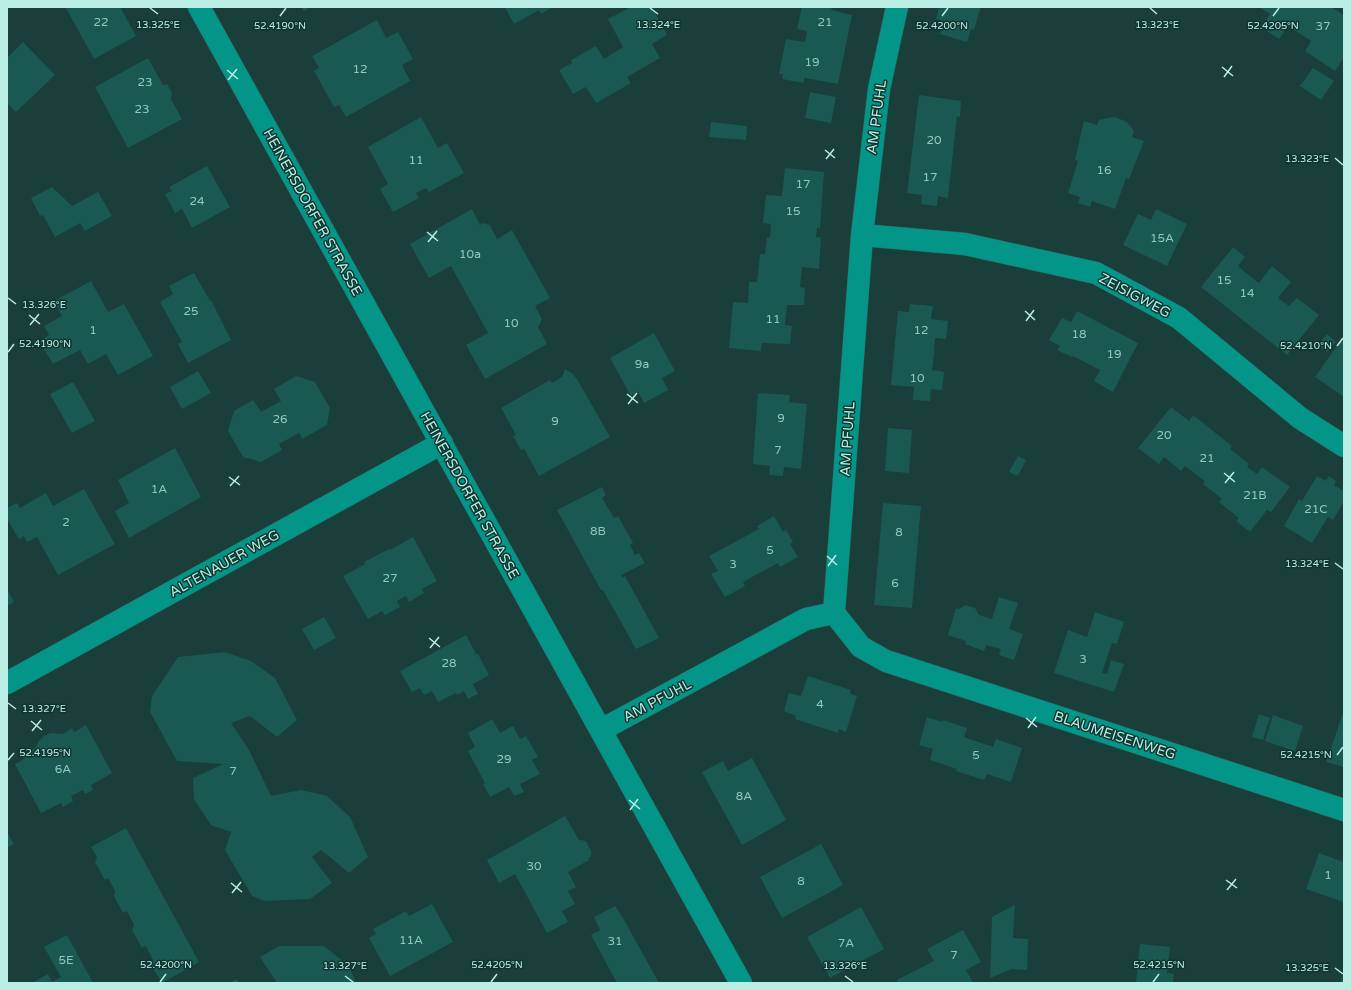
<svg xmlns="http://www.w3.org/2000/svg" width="1351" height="990" viewBox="0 0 1351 990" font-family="'Varela Round',sans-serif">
	<rect width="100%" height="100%" fill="#1a3e39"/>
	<!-- building -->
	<path fill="#1a5951" d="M68,7h52l16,29 -42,23 -28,-51z
		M301,7h10l-7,4z
		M505,7h48l-12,7 -2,-4 -25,14z
		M631,7h21l15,28 -15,9 8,14 -33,19 4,6 -35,20 -10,-16 -13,7 -14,-24 13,-7 -1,-3 25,-14 8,13 19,-12 -15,-28z
		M802,7h30l-1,3 21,5 -14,69 -33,-6 -2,5 -21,-4 1,-5h-4l7,-35 19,3 2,-11 -10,-2z
		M939,7h42l-7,23 -3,-1 -4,13 -27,-8 4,-13 -8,-2z
		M1259,7h72l13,8v42l-9,14 -30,-20 6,-10 -23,-15 -9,13 -18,-12 9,-13z
		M377,20l9,18 12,-6 15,27 -11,6 8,16 -64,36 -7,-12 -5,2 -20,-36 5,-3 -7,-12z
		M23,42l32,33 -39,37 -9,-9v-45z
		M148,58l15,27 4,-1 5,9 -1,6 11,20 -54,29 -33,-61z
		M1313,68l21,13 -13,19 -21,-14z
		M810,92l26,5 -5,26 -26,-5z
		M919,95l42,6 -1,16 -3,-1 -9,82 -10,-2 -1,10 -16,-2 1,-9 -15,-2z
		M421,117l17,31 9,-5 17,30 -35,19 -3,-4 -10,5 3,5 -26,14 -13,-23 8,-5 -20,-37z
		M1115,117l12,5 7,9 -2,6 12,4 -15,38 -3,-1 -11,31 -23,-8 -2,6 -12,-4 2,-6 -12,-4 10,-32 -3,-1 9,-39 13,4 2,-5 8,-2z
		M711,122l36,4 -1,14 -37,-3z
		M207,166l23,41 -38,21 -10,-19 -7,4 -10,-19 7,-3 -3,-4z
		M785,168l39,4 -4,56h-3l-1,9 5,1 -2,31 -17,-2 -2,20 5,1 -1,17h-17l-2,20 7,1 -2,18 -28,-1 -1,8 -32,-3 4,-46 15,1 1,-21h8l3,-28h5l2,-17 3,1 1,-14 -8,-1 3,-28 16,1z
		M52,187l20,19 26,-14 14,24 -27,15 -5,-8 -25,14 -12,-22 -3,1 -9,-18z
		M472,209l8,16 2,-2 8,2 7,14 15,-9 38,68 -15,8 7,13 -4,8 9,17 -62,35 -19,-34 22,-12 -37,-67 -22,12 -19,-34z
		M1156,209l31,15 -20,42 -44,-21 15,-31 13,6z
		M1233,247l12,10 -7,9 8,7 13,10 13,-17 19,16 -13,16 11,8 8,-8 22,17 -32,40 -86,-68z
		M194,273l16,28 1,-1 20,40 -43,23 -10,-19 4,-2 -22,-40 13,-8 -4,-8z
		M91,281l17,31 16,-8 29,52 -35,19 -12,-21 -18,10 -8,-14 -27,14 -14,-23 10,-6 -5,-9 18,-10 -8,-15z
		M910,304l23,2 -2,13 17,2 -2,18 -11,-1 -1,16 -2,16 12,2 -2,18 -11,-1 -1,12 -17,-1 1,-13 -23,-2 7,-74 11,1z
		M1077,311l61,32 -25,49 -19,-11 6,-11 -27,-14 -1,1 -15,-7 3,-4 -11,-6 13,-22 9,4z
		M654,333l21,38 -13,7 6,12 -24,13 -6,-12 -7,5 -21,-38z
		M1327,334l9,8 -9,10 -9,-7z
		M1344,336v61l-29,-20z
		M565,369l7,4 5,6 33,58 -71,39 -15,-27 -3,1 -8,-14 3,-1 -15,-27 49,-28 2,3 10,-6z
		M198,371l13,22 -29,16 -12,-22z
		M296,376l19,6 15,26 -3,17 -25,14 -3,-6 -20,11 3,6 -21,12 -18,-5 -15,-26 6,-20 19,-11 8,12 20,-11 -7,-12z
		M73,382l22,39 -23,12 -22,-39z
		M758,393l32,2 -1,7 18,2 -6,65 -17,-2 -1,9 -14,-1 1,-9 -17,-2z
		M1171,407l18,14 4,-6 39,31 -2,3 19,15 -2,3 10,7 5,-7 28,20 -19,25 -4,-2 -17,22 -14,-11 3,-3 -20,-16 3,-3 -19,-15 2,-3 -20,-15 -4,5 -17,-14 -5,7 -21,-16z
		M888,428l24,2 -3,43 -24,-2z
		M175,448l26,49 -72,41 -14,-27 14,-8 -11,-23z
		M1018,456l8,4 -8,16 -9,-4z
		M1317,476l9,5 3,-5 7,5 -2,4 10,6v10l-11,19 -5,-3 -16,26 -28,-17 15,-27 3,2z
		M602,487l4,8 -4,3 12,20 4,-2 15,27 -3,2 5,10 4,-2 6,10 -24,12 2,3 2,-2 34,62 -23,11 -33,-59h-2l-44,-80z
		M84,489l31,55 -57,31 -21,-38 -10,5 -3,-6 -5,3 -12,-20v-11l10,-5 3,5 26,-15 7,13z
		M883,503l38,3 -9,102 -38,-3z
		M774,516l9,16 3,-2 7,12 -3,2 8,13 -18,10 -2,-4 -35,19 2,4 -20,11 -14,-23 7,-3 -9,-15 50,-27 -2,-3z
		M413,537l24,44 -15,8 2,4 -15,9 -3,-6 -9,5 3,6 -15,8 -3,-4 -14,8 -25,-43 22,-12 -1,-2 25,-13 1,1z
		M7,589l7,13 -7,4z
		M999,597l19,6 -9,26 14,5 -9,26 -15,-5 2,-6 -15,-4 -2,6 -19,-7 1,-3 -18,-6 8,-27 3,1 6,-4 10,3 4,7 13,4z
		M1095,612l29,10 -7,22 -5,-1 -10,30 5,1 4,-14 13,4 -10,28 -60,-19 14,-43 19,7z
		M324,617l12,21 -22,12 -12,-21z
		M466,635l10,19h2l11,21 -16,9 5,10 -10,5 -4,-8 -7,4 -1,-2 -18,9 -6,-11 -8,4 -4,-7 -8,4 -12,-21z
		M225,652l26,9 24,17 22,42 -20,17 -27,-21 -19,7 18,27 22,46 30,-6 26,6 23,21 18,40 -19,16 -28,-23 -9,7 20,26 -22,16 -45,2 -13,-5 -27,-46 6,-18 -20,-7 -17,-26 -1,-21 30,-14 -46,-3 -27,-49 2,-16 26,-39z
		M808,676l43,14 -1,4 7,2 -11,36 -7,-3 -1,4 -43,-14 1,-3 -12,-5 5,-18 12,3z
		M1344,711v56l-18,-5z
		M1259,714l11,4 -7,22 -11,-3z
		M1273,715l30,11 -8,25 -30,-10z
		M927,717l15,5 1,-2 24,8 -3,9 29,10 3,-8 26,9 -11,34 -24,-8 -3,6 -28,-9 1,-2 -27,-9 3,-11 -14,-4z
		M492,719l8,14 13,-7 7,13 6,-3 12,21 -6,3 8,14 -20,10 4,8 -10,4 -5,-9 -19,10 -7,-13 2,-1 -17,-32 7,-4 -7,-14z
		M86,725l26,48 -21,12 2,5 -8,4 -2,-4 -12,6 2,5 -10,6 -2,-4 -20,10 -26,-49 9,-5 -2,-4 13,-7 4,-7 5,-5 7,-3 12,1 9,-6 2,4z
		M752,758l34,62 -44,25 -40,-73 21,-11 5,10z
		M565,816l14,24h1l6,1 5,10v6l-3,1 1,2 -21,12 8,15 -8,4 7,13 -13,7 6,11 -21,11 -32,-59 -16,9 -12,-23z
		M126,828l73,134 -37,21 -11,-18 2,-5 -7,-14 -4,2 -10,-18 2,-5 -7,-14 -4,2 -9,-17 1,-5 -7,-13 -3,2 -10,-18 2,-5 -6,-10z
		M7,832l7,12 -7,4z
		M821,844l22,41 -61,33 -22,-41z
		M1319,853l25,9v40l-38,-13z
		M432,904l21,38 -63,34 -21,-38 7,-4 -3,-5 33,-18 3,5z
		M1015,905l-2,33 15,1 -1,31 -15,-1 -22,9 2,-61z
		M615,906l8,12 36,65h-42l-26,-48 9,-5 -6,-13z
		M861,907l23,42 -54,29 -23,-41z
		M963,930l18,32 -15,8 7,13h-75l-1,-3 37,-19 -7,-12z
		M67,935l26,48h-61l16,-9 4,8 9,-5 -17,-30z
		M1140,944l30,3 -3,26 7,1 -1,9h-37z
		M279,946h45l25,20 7,17h-79l-17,-26z
		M1344,972v11h-4z
		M236,979l4,4h-10z"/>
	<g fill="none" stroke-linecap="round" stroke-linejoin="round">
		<!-- minor casing -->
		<g stroke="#345d57" stroke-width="23">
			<path id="minor" d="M199,7l542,976
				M862,235l103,9 131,29 83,45 121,100 44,28
				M834,613l28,-378 17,-146 18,-82
				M834,613l27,34 25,14 458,149
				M7,683l435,-240
				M601,730l205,-111 28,-6"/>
		</g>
		<!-- minor -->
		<use href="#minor" stroke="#029588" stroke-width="22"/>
	</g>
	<!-- ticks -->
	<path fill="none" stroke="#baede4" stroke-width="1.5" d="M150,8l8,6M650,8l8,6M1150,8l7,6M280,16l6,-8M942,16l6,-8M1273,16l6,-8M1222,67l11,9M227,70l11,9M1224,77l8,-11M228,80l9,-11M825,150l10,8M1335,158l8,7M826,159l8,-10M427,232l11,9M428,242l9,-11M8,298l8,6M1025,311l10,9M29,315l11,9M1026,321l8,-11M30,325l9,-11M1337,346l6,-8M8,352l6,-8M627,394l11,9M628,404l9,-11M1224,473l11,9M229,477l11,8M1225,483l9,-11M230,486l9,-10M827,556l10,9M1335,563l8,6M828,566l8,-11M429,638l11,9M430,648l9,-11M8,703l8,6M1026,718l11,9M31,721l11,9M1028,728l8,-11M32,731l9,-11M1337,755l6,-8M8,760l6,-7M629,800l11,9M630,810l8,-11M1226,880l11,8M231,883l11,9M1227,890l9,-11M232,893l9,-11M1335,968l8,6M345,976l8,6M845,976l8,6M160,982l6,-8M491,982l6,-8M1153,982l6,-8"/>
	<g text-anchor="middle" stroke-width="3" stroke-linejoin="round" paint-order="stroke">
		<!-- number labels -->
		<g font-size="12" fill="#92c8bf">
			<text x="101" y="26">22</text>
			<text x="825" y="26">21</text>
			<text x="1323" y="30">37</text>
			<text x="812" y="66">19</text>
			<text x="360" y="73">12</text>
			<text x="145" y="86">23</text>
			<text x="142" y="113">23</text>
			<text x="934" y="144">20</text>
			<text x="416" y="164">11</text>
			<text x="1104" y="174">16</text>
			<text x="930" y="181">17</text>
			<text x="803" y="188">17</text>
			<text x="197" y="205">24</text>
			<text x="793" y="215">15</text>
			<text x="1162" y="242">15A</text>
			<text x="470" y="258">10a</text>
			<text x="1224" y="284">15</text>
			<text x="1247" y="297">14</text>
			<text x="191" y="315">25</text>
			<text x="773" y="323">11</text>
			<text x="511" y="327">10</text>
			<text x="93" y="334">1</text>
			<text x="921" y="334">12</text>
			<text x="1079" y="338">18</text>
			<text x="1114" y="358">19</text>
			<text x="642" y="368">9a</text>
			<text x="917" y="382">10</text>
			<text x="781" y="422">9</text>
			<text x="280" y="423">26</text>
			<text x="555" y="425">9</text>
			<text x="1164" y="439">20</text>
			<text x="778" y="454">7</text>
			<text x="1207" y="462">21</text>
			<text x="159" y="493">1A</text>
			<text x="1255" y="499">21B</text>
			<text x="1316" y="513">21C</text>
			<text x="66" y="526">2</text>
			<text x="598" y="535">8B</text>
			<text x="899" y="536">8</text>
			<text x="770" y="554">5</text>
			<text x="733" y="568">3</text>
			<text x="390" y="582">27</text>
			<text x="895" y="587">6</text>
			<text x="1083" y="663">3</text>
			<text x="449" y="667">28</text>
			<text x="820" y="708">4</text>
			<text x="976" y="759">5</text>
			<text x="504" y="763">29</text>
			<text x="63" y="773">6A</text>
			<text x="233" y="775">7</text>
			<text x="744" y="800">8A</text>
			<text x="534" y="870">30</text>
			<text x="1328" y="879">1</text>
			<text x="801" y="885">8</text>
			<text x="411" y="944">11A</text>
			<text x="615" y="945">31</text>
			<text x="846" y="947">7A</text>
			<text x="954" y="959">7</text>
			<text x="66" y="964">5E</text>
		</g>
		<!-- street labels -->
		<g font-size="14" fill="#baede4" stroke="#0f342f">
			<text transform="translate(876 117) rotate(-82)" y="5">AM PFUHL</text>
			<text transform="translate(313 212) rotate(61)" y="5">HEINERSDORFER STRASSE</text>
			<text transform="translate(1135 295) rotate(28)" y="5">ZEISIGWEG</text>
			<text transform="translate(847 439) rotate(-86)" y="5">AM PFUHL</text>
			<text transform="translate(470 495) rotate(61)" y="5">HEINERSDORFER STRASSE</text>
			<text transform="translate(224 563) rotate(-29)" y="5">ALTENAUER WEG</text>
			<text transform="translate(657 700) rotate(-28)" y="5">AM PFUHL</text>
			<text transform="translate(1115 735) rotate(18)" y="5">BLAUMEISENWEG</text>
		</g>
	</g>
	<g font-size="10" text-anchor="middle" fill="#baede4" stroke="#0f342f" stroke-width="3" stroke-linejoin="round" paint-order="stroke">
		<text x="158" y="28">13.325°E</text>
		<text x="658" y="28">13.324°E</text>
		<text x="1157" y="28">13.323°E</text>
		<text x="942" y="29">52.4200°N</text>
		<text x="1273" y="29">52.4205°N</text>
		<text x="280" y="29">52.4190°N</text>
		<text x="1307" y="162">13.323°E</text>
		<text x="44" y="308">13.326°E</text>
		<text x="45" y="347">52.4190°N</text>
		<text x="1306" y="349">52.4210°N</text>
		<text x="1307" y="567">13.324°E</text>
		<text x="44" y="712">13.327°E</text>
		<text x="45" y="756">52.4195°N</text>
		<text x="1306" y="758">52.4215°N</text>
		<text x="166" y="968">52.4200°N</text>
		<text x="497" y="968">52.4205°N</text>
		<text x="1159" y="968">52.4215°N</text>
		<text x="345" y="969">13.327°E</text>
		<text x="845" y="969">13.326°E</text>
		<text x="1307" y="971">13.325°E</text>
	</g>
	<!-- border -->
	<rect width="1351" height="990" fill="none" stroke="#baede4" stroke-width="16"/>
</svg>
